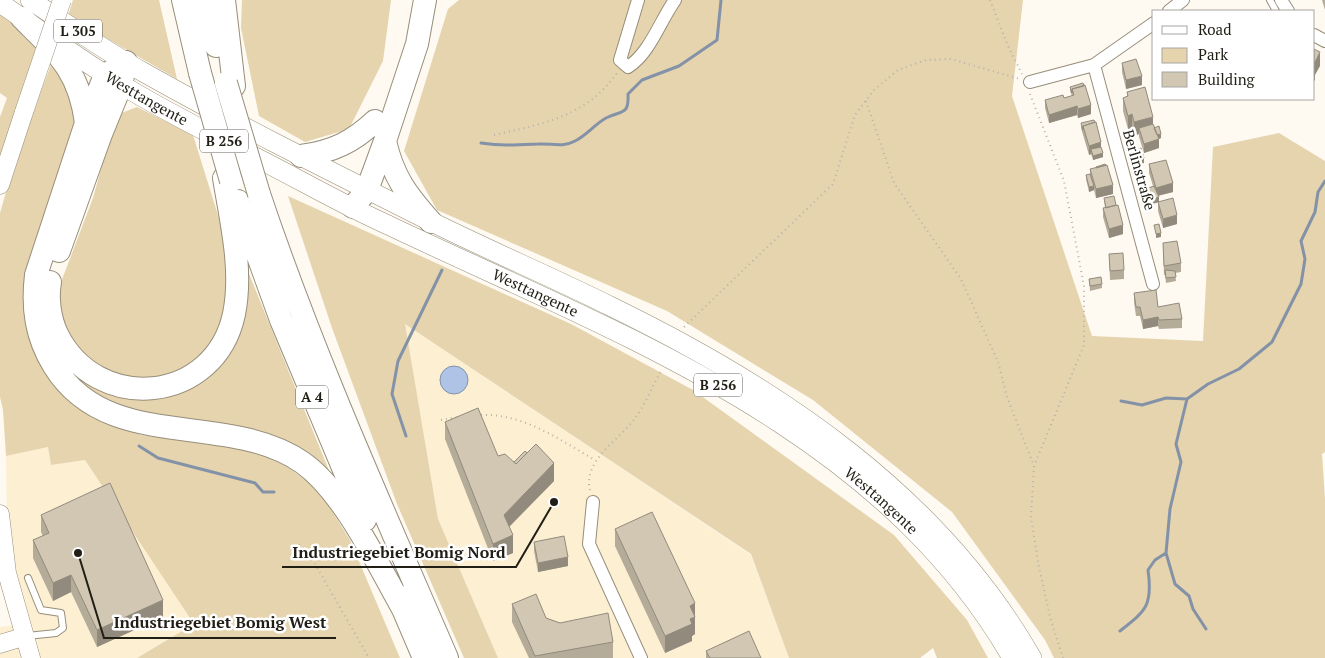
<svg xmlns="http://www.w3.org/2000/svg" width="1325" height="658" viewBox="0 0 1325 658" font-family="'PT Serif',serif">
	<rect width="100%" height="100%" fill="#fefaf1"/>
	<!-- built -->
	<path fill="#fcefd2" d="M404,323l347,232 38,103h-291l-60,-139z
		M48,447l3,18 34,-5 110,164 -58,34h-137v-31l27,-4 -15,-49 -5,-42 -1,-76z"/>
	<!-- green -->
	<path fill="#e5d4ae" d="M73,0h86l18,79 -109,-63z
		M242,0h149l-8,61 -34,68 -44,13 -46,-26 -18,-88z
		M459,0h564l-11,96 80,240 111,5 10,-194 66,-14 46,28v291l-3,2 3,45v159h-271l-9,-18 -93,-128 -139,-112 -146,-89 -230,-101 -33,-59 44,-142z
		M0,11l35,28v27l-35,100v-49l7,-19 -7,-5z
		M52,62l17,22 8,42 -48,145 33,119 36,30 43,15 113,16 32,15 33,24 31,50 50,118h-263l57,-34 -109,-164 -34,5 -3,-18 -42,9 -3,-46 -3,-13v-184l15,-52z
		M137,107l56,28 29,93 7,45 -4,41 -15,34 -23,21 -28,11h-33l-27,-11 -23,-20 -14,-30 -4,-29 35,-92 23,-83z
		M288,196l283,128 122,66 201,145 73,85 21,38h-51l-4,-10 -13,10h-131l-38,-104 -346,-230 33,195 60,139h-34l-67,-154 -65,-176z
		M243,259l89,219 -37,-28 -146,-30 -73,-35 -27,-56 63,64 100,-25z"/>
	<!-- water -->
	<path fill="#afc3e7" stroke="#8492a8" d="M440 380a14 14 0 1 1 28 0a14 14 0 1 1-28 0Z"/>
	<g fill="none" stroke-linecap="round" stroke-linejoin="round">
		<!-- stream -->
		<path stroke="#8492a8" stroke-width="3" d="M481,143c21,3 35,2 57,1 13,-1 24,4 37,-3 12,-6 20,-17 31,-23 16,-8 23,-2 22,-24l14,-14 37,-14 38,-26 4,-40
			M1121,401l21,4 24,-7 21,1
			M406,436l-14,-42 6,-33 44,-91
			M139,446l19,12 97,25 8,9h11
			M1206,629l-13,-20 -4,-13 -14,-12 -9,-31 4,-44 11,-47 -5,-18 11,-45 21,-15 31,-15 33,-27 29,-58 4,-25 -4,-18 14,-29 3,-20 7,-11
			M1120,631c26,-20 33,-26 28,-61l7,-10 11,-7"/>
		<!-- lane casing -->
		<g stroke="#978e7a" stroke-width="8">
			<path id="lane" d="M1270,0l6,11
				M27,636l29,-3 7,-5 -2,-15 -20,-3 -13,-32"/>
		</g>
		<!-- street casing -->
		<g stroke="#978e7a" stroke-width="14">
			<path id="street" d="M638,0l-18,60 8,7c22,-14 32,-46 47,-67
				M1281,0l7,11
				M1169,11l14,-11
				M1314,35l11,6
				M1094,65l59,219
				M1030,82l64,-17 60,-42
				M593,502l-4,42 52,114"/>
		</g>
		<!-- secondary casing -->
		<g stroke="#978e7a" stroke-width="19">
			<path id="secondary" d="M0,185l24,-73
				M0,514l7,59 24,85
				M0,644l23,-7"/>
		</g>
		<!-- primary casing -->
		<g stroke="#978e7a" stroke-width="20">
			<g id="primary">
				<path d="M30,0c37,24 74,50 113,72 94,53 191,101 287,149 60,30 122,56 182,86 166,81 326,187 420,351"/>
				<path id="s1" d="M0,3c40,27 80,57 122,82 42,26 86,47 129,70 46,23 90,49 137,70 227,108 491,202 624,433"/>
			</g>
		</g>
		<!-- highway casing -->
		<g stroke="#978e7a" stroke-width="24">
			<path id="highway" d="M183,0l17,73
				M205,0l11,46
				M224,0l10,86
				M22,18c36,36 57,52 64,105
				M126,62l-21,13 -19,48 -50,152c-4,33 0,62 18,91 54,88 174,44 249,97 41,29 75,102 100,146
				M385,141c8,36 22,54 46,81
				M301,156c31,-4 52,-14 74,-35
				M259,194c53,158 122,311 188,464
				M238,201l43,119 84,200
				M353,207l14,-17 18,-49 32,-97 8,-44
				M59,251l42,-117 20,-49 5,-23
				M50,282c-3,17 0,37 7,52 40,81 158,70 177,-20 9,-44 -3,-93 -10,-136
				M397,595l27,63"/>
		</g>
		<!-- path -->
		<path stroke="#b6b2a9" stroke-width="2" stroke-dasharray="1 4" stroke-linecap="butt" d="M990,0l18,46 14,28
			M1030,94l34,87 20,105v59l-50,121
			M866,101l28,82 67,96 37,83 9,35 27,69 -3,51 7,45 12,55 13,41
			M494,135c48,-11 92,-18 123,-62
			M684,327l149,-143 22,-69 19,-25 24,-20 28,-10 25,-1 69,20
			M481,415c42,-2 79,25 114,45
			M441,420l17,-3
			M590,490c-7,-29 27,-49 43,-69 11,-14 19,-34 28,-50
			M299,544l16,20 54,94"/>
		<!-- lane -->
		<use href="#lane" stroke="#fff" stroke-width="6"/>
		<!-- street -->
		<use href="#street" stroke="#fff" stroke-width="12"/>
		<!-- secondary -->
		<use href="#secondary" stroke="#fff" stroke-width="18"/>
		<!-- primary -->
		<use href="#primary" stroke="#fff" stroke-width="19"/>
		<!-- highway -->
		<use href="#highway" stroke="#fff" stroke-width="22"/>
		<!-- secondary-bridge casing -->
		<g stroke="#978e7a" stroke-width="19" stroke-linecap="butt">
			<path id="secondary-bridge" d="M24,112l38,-112"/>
		</g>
		<!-- highway-bridge casing -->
		<g stroke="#978e7a" stroke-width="24" stroke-linecap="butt">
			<path id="highway-bridge" d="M200,73l31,108
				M226,83l33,111"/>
		</g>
		<!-- secondary-bridge -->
		<use href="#secondary-bridge" stroke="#fff" stroke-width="18"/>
		<!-- highway-bridge -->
		<use href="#highway-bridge" stroke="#fff" stroke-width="22"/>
	</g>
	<!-- wall -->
	<path fill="#b4ab99" d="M1322,0h3v10z
		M1122,63l20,22 -16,4 -4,-17z
		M1070,87l21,27 -13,4 -1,-3 -28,8 -4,-15v-8l19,-2 8,-2 -2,-5z
		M1127,92l26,32 8,14 -2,1v9l-15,5 -5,-16v-3l-5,2 -2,-8 -4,1 -5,-18v-13l4,-1z
		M1081,123l20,25 2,9 -10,3 -2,-6 -2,1 -8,-27z
		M1135,150l9,13 -6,1 -3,-9z
		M1149,164l24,28 -15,4 1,6 18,22 -14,4 -5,-17v-9l-9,3 -3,-12v-4l7,-3 -4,-13z
		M1090,169l23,25 -17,4 -2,-8 -5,2 -3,-13v-4l4,-1z
		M1104,198l19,36 -14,4 -6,-21v-9h2z
		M1163,243l18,20v9l-6,1 1,8 -10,2 -1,-8h-1z
		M1109,254l15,16v9l-14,1z
		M1089,279l13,5v4l-12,3z
		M1134,293l24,14 24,12v9l-23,1 -1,-3 -15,3 -3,-13h-4l-2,-14z
		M445,422l53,34 16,6 40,19 -45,46 4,26 -20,8 -48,-122z
		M41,515l122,102 -66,30 -26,-55 -18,9 -20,-43v-18l10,-4 -2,-4z
		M615,529l80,74v31l-3,2v5l-27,12 -50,-107z
		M534,542l34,24 -30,6 -4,-21z
		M512,604l34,14 67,24v16h-84l-17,-36z
		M706,651l55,7h-55z"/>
	<!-- shaded-wall -->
	<path fill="#928b7d" d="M1320,52v14l-5,9v5l-1,1v-17z
		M1142,76v9l-16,4v-9z
		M1091,105v9l-13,4v-9z
		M1077,106v9l-28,8v-8z
		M1132,114v14l-4,1v-13z
		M1153,117v14l-14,-3v6l-5,2v-14z
		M1161,134v4l-6,2v-4z
		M1159,139v9l-15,5v-9z
		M1101,142v9l-10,-2v5l-2,1v-9z
		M1103,153v4l-10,3v-4z
		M1144,158v5l-6,1v-4z
		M1173,183v9l-17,4v-8z
		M1113,185v9l-17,4v-9z
		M1094,186v4l-5,2v-5z
		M1159,197v5l-10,3v-4z
		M1177,215v9l-14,4v-9z
		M1123,225v9l-14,4v-9z
		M1161,233v4l-5,1v-4z
		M1158,317v9l-15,3v-9z
		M554,463v18l-50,51v-17z
		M513,535v18l-20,8v-17z
		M568,557v9l-30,6v-9z
		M71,575v17l-18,9v-18z
		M163,600v17l-66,30v-17z
		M695,603v31l-3,2v5l-27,12v-17l25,-30z"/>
	<!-- building -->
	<path fill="#d1c7b2" stroke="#928b7d" d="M1314,49l6,3 -6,12 1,3 -1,1z
		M1136,59l6,17 -16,4 -4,-17z
		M1083,83l1,3 -12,3v4l-2,-6z
		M1085,85l6,20 -13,4 -1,-3 -28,9 -4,-15 18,-5 1,3 10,-3 -2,-6z
		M1145,87l8,30 -19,5 -2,-8 -4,2 -5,-18 5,-2 -1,-4z
		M1094,120l1,2 -12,4v4l-2,-7z
		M1096,122l5,20 -12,4 -6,-20z
		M1153,124l6,15 -15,5 -5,-16z
		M1159,126l2,8 -4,1 -3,-7z
		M1101,147l2,6 -10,3 -2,-7z
		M1141,148l3,10 -6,2 -3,-10z
		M1166,160l7,23 -17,5 -7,-24z
		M1105,164l1,1 -10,3v-1z
		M1107,165l6,20 -17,4 -6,-20z
		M1090,174l4,12 -5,1 -3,-12z
		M1154,186l5,11 -10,4 -3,-12z
		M1114,196l2,9 -10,3 -2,-10z
		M1173,198l4,17 -14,4 -5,-17z
		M1118,205l5,20 -14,4 -6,-21z
		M1159,224l2,9 -5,1 -2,-9z
		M1177,241l4,22 -17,3 -1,-23z
		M1123,253l1,17 -14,1 -1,-17z
		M1165,270l10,1 1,6 -10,1z
		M1101,277l1,7 -12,2 -1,-7z
		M1156,290l2,17 21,-4 3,16 -23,1 -1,-3 -15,3 -3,-13h-4l-2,-14z
		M478,408l20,48 7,-2 11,10 20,-20 18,19 -50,52 9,20 -20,9 -48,-122z
		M525,451l2,2 -11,11 -2,-2z
		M110,483l53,117 -66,30 -26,-55 -18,8 -20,-43 16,-7 -8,-18z
		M652,512l43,91 -5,3 5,11 -5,2 2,5 -27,12 -50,-107z
		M564,536l4,21 -30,6 -4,-21z
		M536,594l10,24 14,5 48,-10 5,29 -78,14 -23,-52z
		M749,631l12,27h-51l-4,-7z"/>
	<g text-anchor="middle" stroke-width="5" stroke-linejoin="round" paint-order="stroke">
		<!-- shield labels -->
		<g fill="#fff" stroke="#64625c" stroke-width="1">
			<rect x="54" y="19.5" width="48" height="23" rx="4"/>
			<rect x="200" y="129.5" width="48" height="23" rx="4"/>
			<rect x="694" y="373.5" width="48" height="23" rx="4"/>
			<rect x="296" y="385.5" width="32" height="23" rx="4"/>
		</g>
		<g font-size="14" font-weight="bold" fill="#211e16">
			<text x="78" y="36">L 305</text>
			<text x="224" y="146">B 256</text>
			<text x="718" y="390">B 256</text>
			<text x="312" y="402">A 4</text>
		</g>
		<!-- street labels -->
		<g font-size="15" fill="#211e16" stroke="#fff">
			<text dy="5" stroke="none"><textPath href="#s1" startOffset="175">Westtangente</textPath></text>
			<text transform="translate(1139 170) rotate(74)" y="5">Berlinstraße</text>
			<text dy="5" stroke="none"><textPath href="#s1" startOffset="610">Westtangente</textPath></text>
			<text dy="5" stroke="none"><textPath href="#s1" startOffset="1015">Westtangente</textPath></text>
		</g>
	</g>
	<!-- callouts -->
	<path fill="none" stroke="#211e16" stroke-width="2" d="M554 502L516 567H282M78 553L104 638H336"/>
	<g fill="#211e16" stroke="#fff" stroke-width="2">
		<circle cx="554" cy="502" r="5"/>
		<circle cx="78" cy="553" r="5"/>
	</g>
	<g font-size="16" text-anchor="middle" font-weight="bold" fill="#211e16" stroke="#fff" stroke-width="5" stroke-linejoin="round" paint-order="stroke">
		<text x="399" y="558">Industriegebiet Bomig Nord</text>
		<text x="220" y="628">Industriegebiet Bomig West</text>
	</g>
	<!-- legend -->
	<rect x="1152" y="10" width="162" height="90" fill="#ffffff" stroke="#a6a5a2"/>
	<rect x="1162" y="26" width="25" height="8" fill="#ffffff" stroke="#a6a5a2"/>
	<text x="1198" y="35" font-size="15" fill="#211e16">Road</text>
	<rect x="1162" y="48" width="25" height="15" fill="#e5d4ae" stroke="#a6a5a2"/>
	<text x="1198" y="60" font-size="15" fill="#211e16">Park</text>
	<rect x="1162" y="72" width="25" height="15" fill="#d1c7b2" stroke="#a6a5a2"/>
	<text x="1198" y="85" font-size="15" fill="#211e16">Building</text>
</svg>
